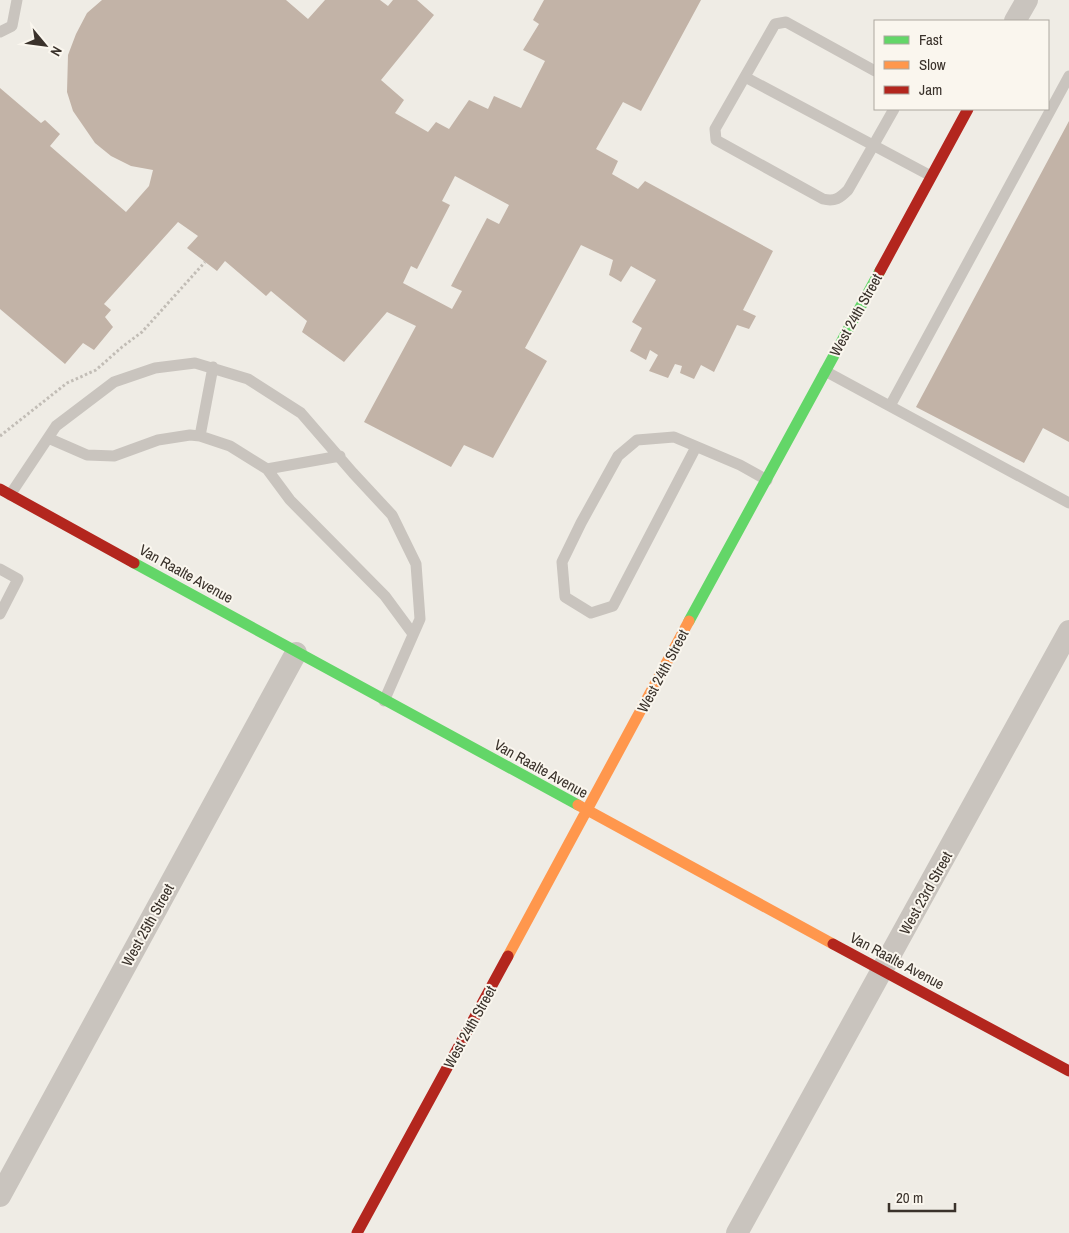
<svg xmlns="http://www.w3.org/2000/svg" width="1069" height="1233" viewBox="0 0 1069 1233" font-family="'Archivo Narrow',sans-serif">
	<rect width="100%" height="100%" fill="#efece5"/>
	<!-- building -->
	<path fill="#c2b3a7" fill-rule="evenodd" d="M102,0h184l22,19 17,-19h55l8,6 5,-6h24l17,15 -53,65 23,20 -9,13 33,19 8,-10 13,7 20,-29 19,9 6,-13 27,12 24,-47 -22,-11 16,-26 -6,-4 11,-20h157l-60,111 -18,-9 -27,47 22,12 -6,13 26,15 7,-8 128,70 -30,59 13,6 -7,13 -12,-4 -23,47 -13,-7 -7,14 -14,-6 2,-7 -7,-2 -7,14 -19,-7 9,-16 -8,-5 -4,10 -16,-9 12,-23 -10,-6 24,-42 -25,-14 -10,16 -12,-7 4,-15 -32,-15 -56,103 22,13 -54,97 -29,-13 -13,22 -87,-45 52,-96 -29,-14 -43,50 -42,-30 5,-11 -36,-30 -5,5 -41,-35 -8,10 -30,-23 11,-12 -20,-14 -74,82 7,6 -6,7 8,10 -19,23 -11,-7 -18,21 -65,-55v-221l41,35 4,-3 15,14 -10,12 76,66 23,-26 4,-16 -22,-4 -20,-10 -16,-13 -22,-32 -6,-19 1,-37 8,-21 11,-21zM455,176l54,29 -10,19 -12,-6 -36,68 11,5 -10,18 -49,-26 8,-17 6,3 33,-64 -8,-4z
		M1069,121v321l-26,-14 -19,35 -108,-56z"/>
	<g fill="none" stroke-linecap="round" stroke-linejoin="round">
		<!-- path -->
		<path stroke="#c2bdb6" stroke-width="3" stroke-dasharray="2.5 2.5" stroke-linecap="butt" d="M0,436l67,-53 29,-13 26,-23 20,-15 63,-70"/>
		<!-- lane -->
		<path stroke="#c9c4be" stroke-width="11" d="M0,32l12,-6 5,-26
			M875,71l-89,-49 -11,2 -60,105 1,11 107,59c12,3 17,-1 25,-9l46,-81
			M745,77l186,99
			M825,371l244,132
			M890,406l179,-330
			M200,436l13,-69
			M48,438l39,17 27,1 44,-16 32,-5 10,1 30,10 37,23 23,31 95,96 28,38
			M696,447l-83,159 -22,7 -26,-16 -3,-35 19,-39 37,-67 19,-16 37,-3 66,28 27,15
			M267,469l73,-13
			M10,495l46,-69 58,-44 41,-14 40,-5 53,16 53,34 52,60 39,42 24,49 4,55 -36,82
			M0,569l18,10 -18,35"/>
		<!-- street -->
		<path stroke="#c9c4be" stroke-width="22" d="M1015,21l12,-21
			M0,1196l296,-543
			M737,1233l332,-602"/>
		<!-- fast -->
		<path stroke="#63d668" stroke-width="11" d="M134,563l444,242
			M689,621l191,-350"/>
		<!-- slow -->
		<path stroke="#ff974d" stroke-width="11" d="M578,805l255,139
			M508,956l181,-335"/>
		<!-- jam -->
		<path stroke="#b3261e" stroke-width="11" d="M880,271l88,-162
			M0,489l134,74
			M833,944l236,127
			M357,1233l151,-277"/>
	</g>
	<g text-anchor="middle" stroke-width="4" stroke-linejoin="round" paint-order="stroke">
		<!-- street labels -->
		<g font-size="15" fill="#3a322b" stroke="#faf6ee">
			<text transform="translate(856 315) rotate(-61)" y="5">West 24th Street</text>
			<text transform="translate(186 574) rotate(29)" y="5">Van Raalte Avenue</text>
			<text transform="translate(663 671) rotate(-62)" y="5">West 24th Street</text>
			<text transform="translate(541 769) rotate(29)" y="5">Van Raalte Avenue</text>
			<text transform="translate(926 893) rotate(-61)" y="5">West 23rd Street</text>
			<text transform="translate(148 925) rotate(-61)" y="5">West 25th Street</text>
			<text transform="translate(897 961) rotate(28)" y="5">Van Raalte Avenue</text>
			<text transform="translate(470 1027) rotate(-61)" y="5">West 24th Street</text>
		</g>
	</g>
	<!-- legend -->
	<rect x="874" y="20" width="175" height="90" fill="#faf6ee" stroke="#ada8a0"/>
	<rect x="884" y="36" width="25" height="8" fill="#63d668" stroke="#ada8a0"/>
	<text x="919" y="45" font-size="15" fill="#3a322b">Fast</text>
	<rect x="884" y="61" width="25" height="8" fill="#ff974d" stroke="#ada8a0"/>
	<text x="919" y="70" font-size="15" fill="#3a322b">Slow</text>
	<rect x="884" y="86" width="25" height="8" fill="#b3261e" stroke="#ada8a0"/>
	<text x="919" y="95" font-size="15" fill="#3a322b">Jam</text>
	<!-- north arrow -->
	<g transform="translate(45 45) rotate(119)" stroke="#faf6ee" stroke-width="4" paint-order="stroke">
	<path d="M0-4L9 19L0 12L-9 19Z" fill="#3a322b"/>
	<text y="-8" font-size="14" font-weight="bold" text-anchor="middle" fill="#3a322b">N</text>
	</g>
	<!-- scale -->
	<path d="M889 1203v8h66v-8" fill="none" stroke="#3a322b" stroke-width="2.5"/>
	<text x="896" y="1203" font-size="15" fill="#3a322b" stroke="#faf6ee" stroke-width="4" paint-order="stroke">20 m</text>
</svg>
